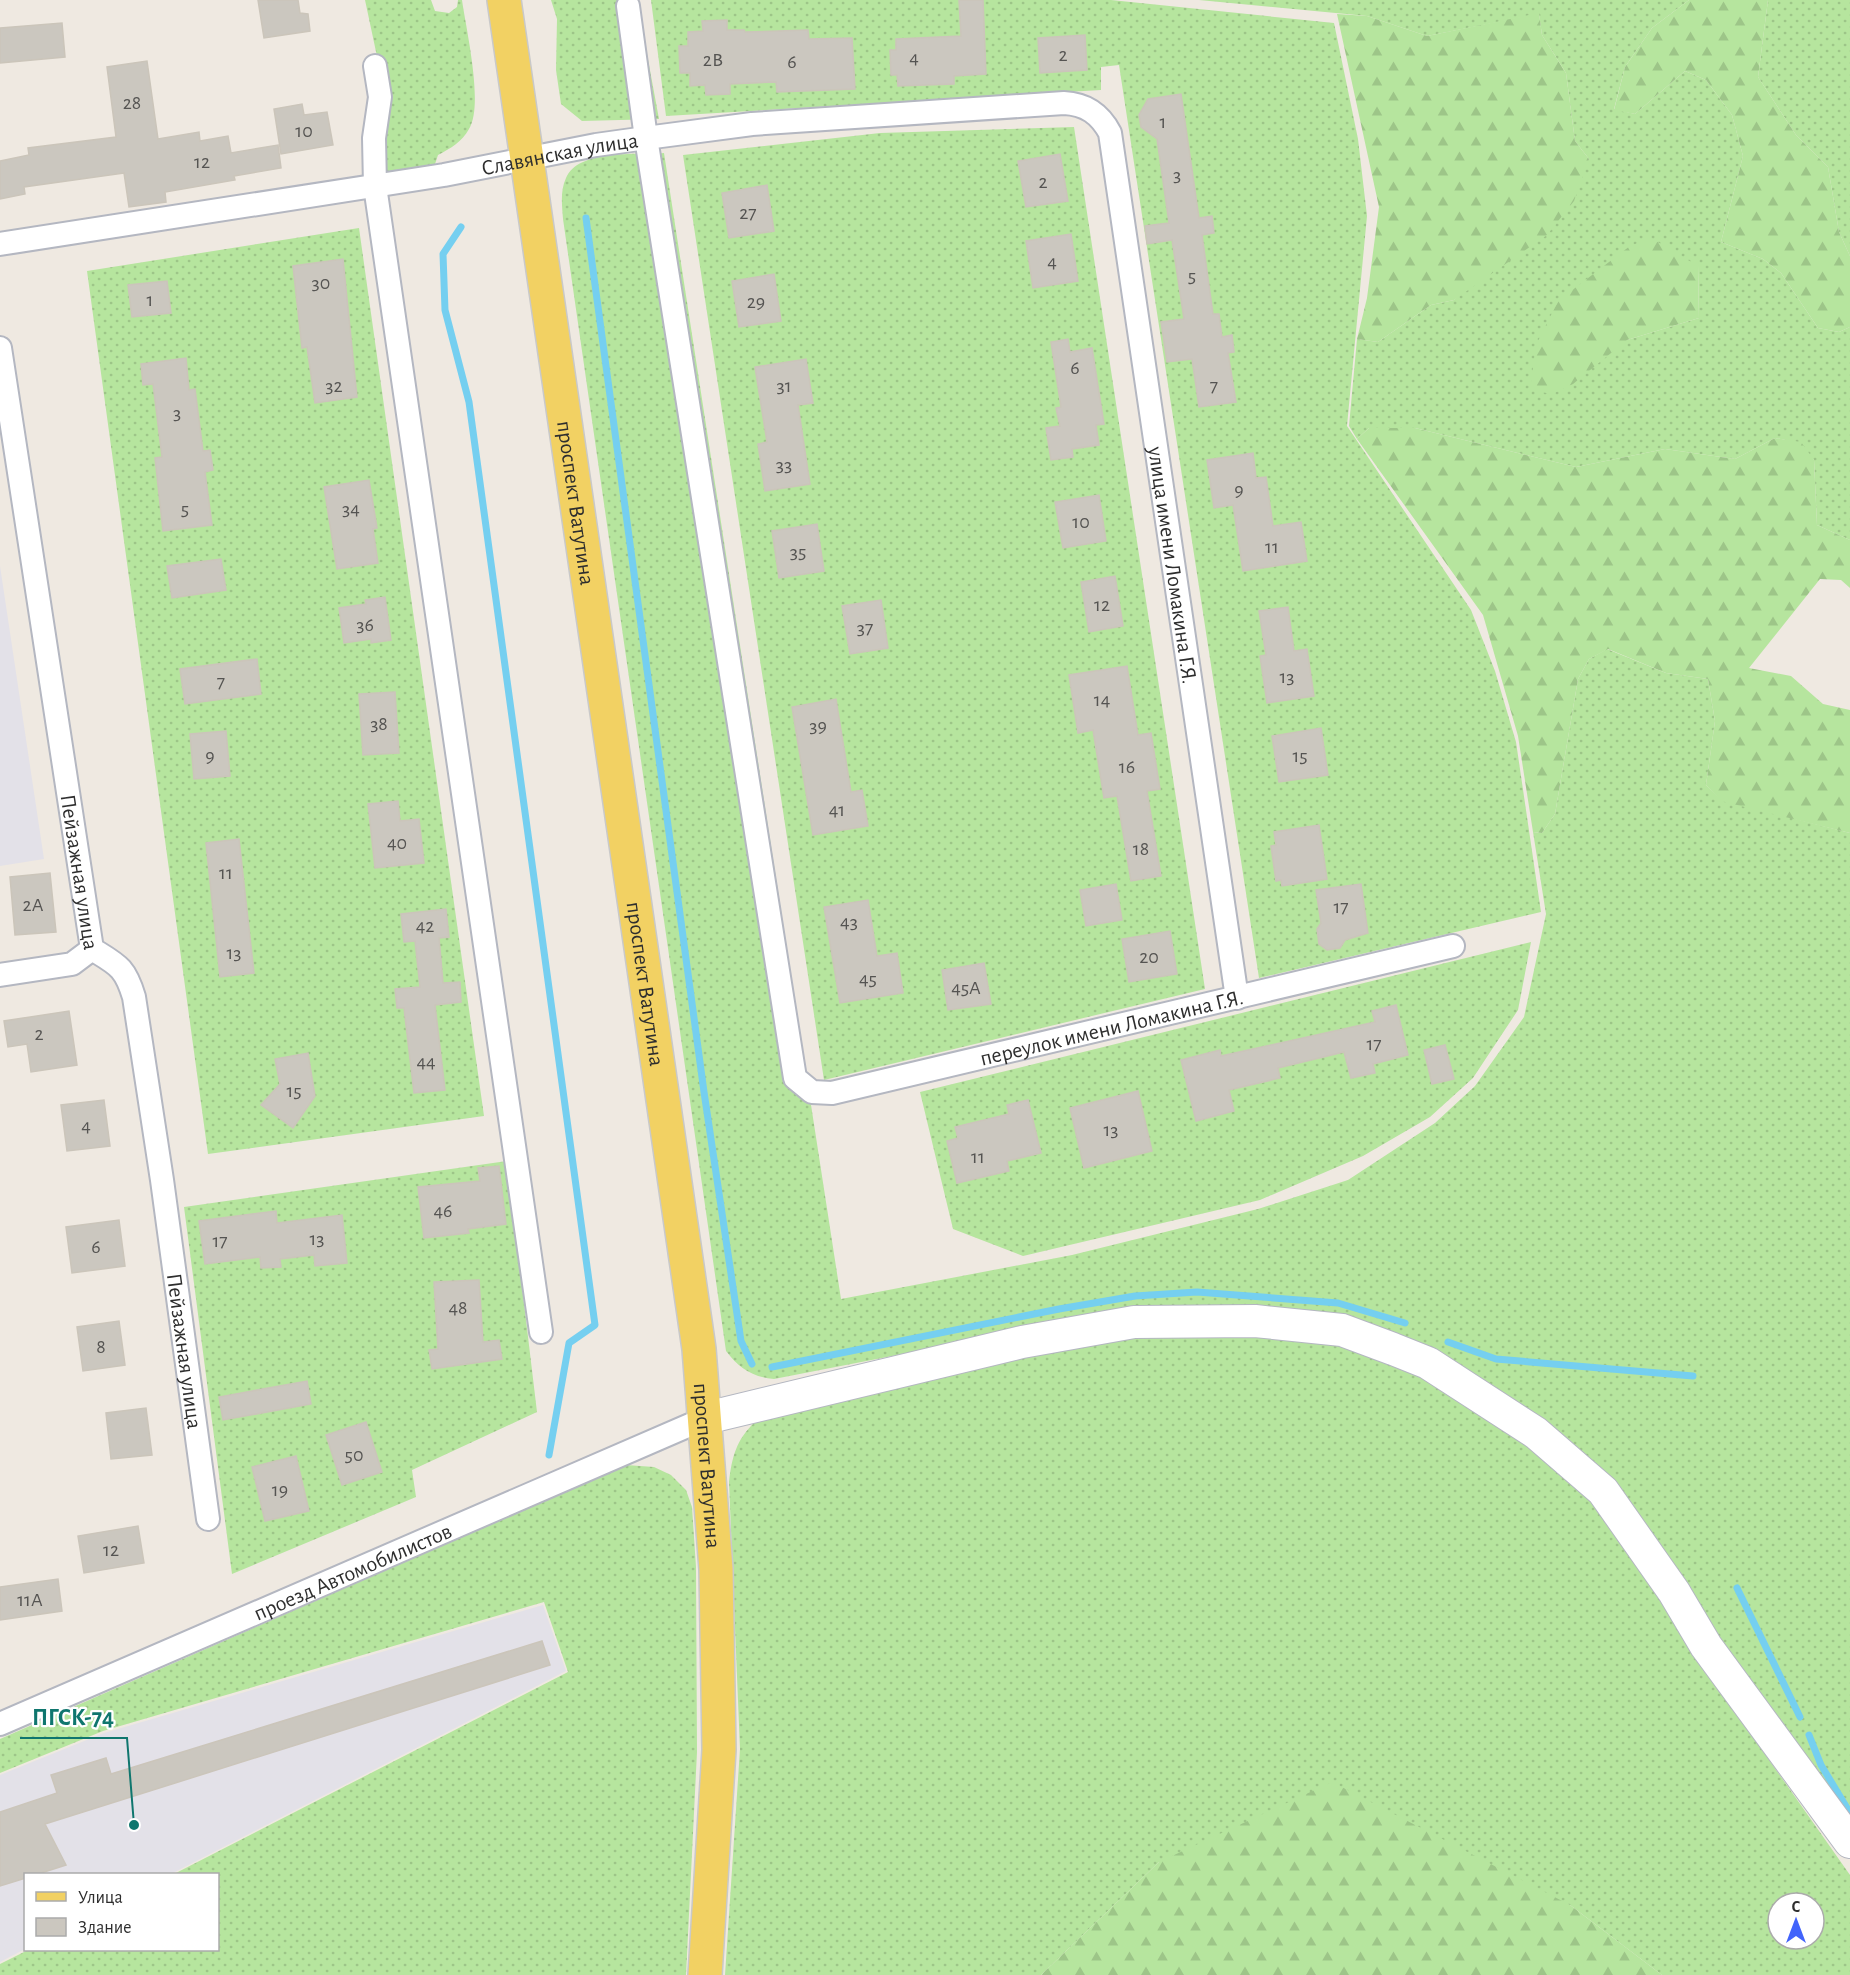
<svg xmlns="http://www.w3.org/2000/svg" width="1850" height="1975" viewBox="0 0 1850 1975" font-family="'Alegreya Sans',sans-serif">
	<defs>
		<pattern id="grass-dots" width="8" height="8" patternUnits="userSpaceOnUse" patternTransform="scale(1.5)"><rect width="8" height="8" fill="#b6e59e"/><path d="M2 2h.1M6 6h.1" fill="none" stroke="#9dc588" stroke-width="1.8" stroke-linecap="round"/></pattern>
		<pattern id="forest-firs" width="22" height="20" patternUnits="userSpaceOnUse" patternTransform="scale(1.5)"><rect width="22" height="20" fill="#b6e59e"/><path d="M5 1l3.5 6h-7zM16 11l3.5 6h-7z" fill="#9dc588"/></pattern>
	</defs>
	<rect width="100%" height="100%" fill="#efe9e1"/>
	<!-- industrial -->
	<path fill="#e3e1e8" d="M0,566l44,293 -44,7z
		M543,1605l23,66 -395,203h-145l-1,75 -25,13v-187l104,-42z"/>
	<!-- grass -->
	<path fill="url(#grass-dots)" fill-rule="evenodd" d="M365,0h66l4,11 14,2 8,-6 1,-7h4c4,29 22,105 7,129 -7,13 -18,19 -31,26l-3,9 -53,8 3,-78z
		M551,0h86l22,119 -77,2 -21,-17 -5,-34 1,-51z
		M651,0h460l223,23 24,116 9,77 -20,210 124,184 24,61 21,71 25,170 -282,66 -140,-913 -18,2v23l-435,26z
		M1199,0h490l-37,28 -27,39 -11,42 21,5 50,-43 21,9 26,35 11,41 -22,86 42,17 18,14 37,55 21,4 11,-5v213l-33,-15 -3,-65 -28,-20 -11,-2 -40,21 -70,-10 -89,18 -161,-39h-46l-12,11 -8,-13 8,-87 21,3 53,-37 23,-5 135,-141 -14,-18 -9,-68 -24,-38 -3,-21 -112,22 -60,-20zM1698,266l1,52 -72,22z
		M1768,0h82v256l-11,-24 -11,-65 -32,-32 -38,-58z
		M1074,127l131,862 -381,91 -141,-925 197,-22z
		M664,153l177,1146 231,-44 186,-46 90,-29 87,-57 40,-37 49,-69 22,-103 -13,-82 9,1 13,-19 23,-135 11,-20 18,-10 59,24 42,6 7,42 -9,64 15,15 129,33v999l-242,-346 -211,-152 -377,-3 -246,48c-22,-2 -35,-11 -48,-28l-163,-1132c-1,-14 -3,-28 3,-41 12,-29 71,-23 98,-25z
		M359,228l125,888 -276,38 -121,-883z
		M1531,942l-13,68 -45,68 -43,39 -67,39 -103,44 -237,56 -70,-27 -33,-137z
		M507,1161l30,251 -125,58 4,27 -184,77 -48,-367z
		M1137,1334l120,2 80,9 83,27 110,71 62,58 71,101 33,54 154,219v100h-188l-92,-70 -411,-43 -118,113h-316l15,-226 -11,-267c3,-25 7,-42 26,-60l270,-67zM1778,1903h36v36h-36z
		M626,1465l28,2 17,8 15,15 6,17 4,60 1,185 -11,223h-686v-11l28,-14h190v-76h-44l394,-202 -24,-70 -441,129 -103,42v-34z"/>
	<!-- forest -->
	<path fill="url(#forest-firs)" d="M1689,0h79l-10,77 38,58 32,32 11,65 11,24v71l-11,5 -21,-4 -37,-55 -18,-14 -42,-17 22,-86 -11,-41 -26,-35 -21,-9 -50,43 -21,-4 11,-43 27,-39z
		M1539,13l3,22 24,38 9,68 14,18 -15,42 -27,34 -93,65 -23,5 -53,37 -21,-3 10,-41 12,-91 -42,-193 30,2 60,20z
		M1651,238l47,28 1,52 -72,22 -54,44 -21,10 -22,-4 6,-45 22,-44 72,-55z
		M1369,428h46l161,39 89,-18 70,10 40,-21 26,4 13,18 3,65 33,15v48l-9,-8 -21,-1 -71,89 42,8 32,28 27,6v123l-129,-32 -15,-16 9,-64 -7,-42 -42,-6 -58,-24 -19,10 -11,20 -23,135 -13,19 -9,-1 -15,-96 -35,-121 -126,-176z
		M1332,1782l238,123 92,70h-621l118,-113z"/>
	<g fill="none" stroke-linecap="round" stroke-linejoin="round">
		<!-- stream -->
		<path stroke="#75cff0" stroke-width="7" d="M586,218l118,874 37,249 11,23
			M461,227l-18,27 2,56 24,92 126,923 -26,18 -20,112
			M1448,1342l48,17 197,17
			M772,1367l287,-58 76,-13 62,-4 141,11 67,20
			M1737,1588l63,129
			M1809,1735l12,30 29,48"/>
	</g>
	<!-- building -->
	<path fill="#cbc7bf" stroke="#cbc5ba" stroke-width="1.5" d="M258,0h40l2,13 8,1 2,17 -46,7z
		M959,0h24l3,74 -32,2v8l-56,2 -1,-11h-6l-1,-25h6v-11l65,-3z
		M727,20v10h17l1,2 63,-2 1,9 43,-1 3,51 -78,3 -1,-10 -46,2v10l-24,1 -1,-10 -15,1v-13h-10l-1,-27h9v-14l15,-1 -1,-10z
		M62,23l3,34 -65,6v-35z
		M1085,35l2,35 -47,3 -2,-35z
		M147,61l11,78 41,-7 1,9 28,-5 3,17 47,-8 3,23 -47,8 1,4 -70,12 1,10 -37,5 -5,-34 -100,14 1,7 -25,5v-38l29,-6 -1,-7 88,-11 -9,-70z
		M1181,94l18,124 13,-2 2,17 -12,2 11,79h6l3,23 10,-2 2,17 -6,1 8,49 -37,5 -7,-48 -25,3 -6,-40 23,-3 -12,-79 -25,4 -2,-18 24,-3 -12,-84 -16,-12 -2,-12 9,-16z
		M302,104l2,11 23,-3 6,33 -52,9 -7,-45z
		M1060,154l8,47 -42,6 -8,-46z
		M767,185l7,46 -45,7 -7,-45z
		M1071,234l7,47 -45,7 -7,-47z
		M343,259l14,138 -42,6 -8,-56 -5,1 -9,-82z
		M774,274l7,47 -42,6 -7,-46z
		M167,281l4,32 -39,4 -4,-32z
		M1068,339l2,13 22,-4 12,76 -8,1 3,20 -27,4 1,8 -22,3 -5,-32 14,-2 -4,-18 5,-1 -10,-65z
		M186,358l3,32 6,-1 8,62 7,-1 3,20 -8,2 7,53 -49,6 -8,-73 7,-1 -9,-73 -10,1 -2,-21z
		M806,359l7,44 -15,2 12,79 -45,7 -7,-47 9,-2 -12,-75z
		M1253,453l3,25 10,-1 7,49 28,-4 6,39 -64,10 -10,-66 -19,3 -7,-48z
		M369,480l8,48 -4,1 5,34 -41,6 -13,-82z
		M1099,495l7,46 -43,7 -8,-46z
		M817,524l7,47 -45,7 -7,-47z
		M221,559l5,31 -54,8 -5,-32z
		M1115,576l8,50 -34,6 -8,-50z
		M385,597l6,43 -20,3v-4l-27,4 -5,-35 27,-4 -1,-4z
		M881,600l7,48 -38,6 -8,-48z
		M1288,607l6,44 13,-2 7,47 -47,7 -7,-47 6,-1 -7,-44z
		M257,659l4,35 -76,10 -5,-35z
		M1127,666l11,69 13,-2 9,56 -13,2 14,85 -30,5 -14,-85 -13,2 -11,-68 -15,3 -9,-58z
		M395,692l4,61 -36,2 -4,-61z
		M836,699l15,93 11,-2 6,36 -55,9 -21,-128z
		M1321,728l7,47 -49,7 -7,-46z
		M226,731l4,45 -36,3 -4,-45z
		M398,801l2,20 19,-2 5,44 -49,5 -7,-64z
		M1319,825l8,54 -45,7 -1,-6 -5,1 -5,-35 5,-1 -2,-13z
		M239,839l15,134 -34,4 -14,-134z
		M50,873l6,59 -41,3 -5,-58z
		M1116,884l6,36 -36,6 -6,-36z
		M1361,884l7,49 -23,7 -5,8 -13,2 -8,-6 -2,-15 4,-6 -5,-33z
		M868,900l9,56 20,-3 6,40 -63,10 -16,-96z
		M446,909l3,28 -10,1 4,45 17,-1 1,20 -26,3 10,85 -31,3 -10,-85h-7l-2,-19 25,-2 -5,-46 -11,1 -3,-28z
		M1170,931l7,43 -48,8 -7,-43z
		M984,963l7,41 -43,6 -6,-40z
		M1396,1005l12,50 -35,9 2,9 -24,5 -7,-26 -66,16 2,10 -51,12 5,21 -38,10 -15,-61 39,-10 1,6 154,-34 -3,-11z
		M69,1011l8,54 -46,7 -4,-28 -19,3 -4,-26z
		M1445,1045l9,34 -22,5 -8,-34z
		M308,1053l7,43 -22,32 -32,-23 19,-21 -5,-25z
		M1138,1091l14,60 -68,17 -14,-60z
		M104,1100l6,46 -43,5 -6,-46z
		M1028,1100l13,53 -34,8 2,10 -52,12 -10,-42 11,-3 -3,-11 54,-13 -2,-9z
		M499,1166l7,58 -38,5 1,4 -45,5 -6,-51 62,-6 -2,-13z
		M276,1211l1,12 65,-8 5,48 -32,3 -1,-11 -34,4 1,8 -20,1 -1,-11 -55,7 -6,-43z
		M119,1220l6,46 -53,7 -6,-46z
		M479,1280l4,62 16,-2 3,19 -70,10 -3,-19 9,-1 -4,-67z
		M119,1321l6,44 -42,6 -6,-44z
		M307,1381l4,23 -88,16 -4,-23z
		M146,1408l6,47 -41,4 -5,-46z
		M366,1422l16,50 -40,13 -16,-50z
		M296,1456l13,55 -44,10 -13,-54z
		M138,1526l6,37 -60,10 -6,-37z
		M58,1579l4,32 -62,9v-33z
		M542,1641l8,24 -505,159 21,41 -31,10h-9v3l-26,8v-74l57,-19 -6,-18 55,-17 5,16z"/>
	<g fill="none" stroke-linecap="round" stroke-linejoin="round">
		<!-- street casing -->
		<g stroke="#b4b7c1" stroke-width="26">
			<g id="street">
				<path id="s1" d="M628,6l18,132 149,940 17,14 20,1 621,-147"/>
				<path d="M375,66l5,31 -6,41 1,48 166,1146"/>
				<path id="s2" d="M0,244l444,-69 152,-30 50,-7 106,-14 312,-21c22,1 36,11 46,30l127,865"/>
				<path id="s3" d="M0,348l92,601c26,16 33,18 42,48l28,183 46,339"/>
				<path d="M0,975l72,-11 20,-15"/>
				<path id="s4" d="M0,1724l706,-306"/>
			</g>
		</g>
		<!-- secondary casing -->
		<g stroke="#b4b7c1" stroke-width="34">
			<path id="secondary" d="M706,1418l316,-76 112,-20 121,-1 87,9 51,19 35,14 108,70 67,58 71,101 32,54 144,196"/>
		</g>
		<!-- primary casing -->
		<g stroke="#c9c9c9" stroke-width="36">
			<g id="primary">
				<path id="s5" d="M504,0l195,1349 17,220 3,181 -14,225"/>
			</g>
		</g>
		<!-- street -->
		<use href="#street" stroke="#fff" stroke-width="22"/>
		<!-- secondary -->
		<use href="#secondary" stroke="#fff" stroke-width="32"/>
		<!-- primary -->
		<use href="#primary" stroke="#f2d163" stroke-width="33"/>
	</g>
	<g text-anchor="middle" stroke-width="4.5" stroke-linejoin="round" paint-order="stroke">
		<!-- number labels -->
		<g font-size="20" fill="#555452">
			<text x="1063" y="61">2</text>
			<text x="914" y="64">4</text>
			<text x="713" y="66">2В</text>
			<text x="792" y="68">6</text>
			<text x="132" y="109">28</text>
			<text x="1163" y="128">1</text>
			<text x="304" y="137">10</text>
			<text x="202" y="168">12</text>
			<text x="1177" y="181">3</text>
			<text x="1043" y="188">2</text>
			<text x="748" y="219">27</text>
			<text x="1052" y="268">4</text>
			<text x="1192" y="282">5</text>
			<text x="321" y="289">30</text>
			<text x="150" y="306">1</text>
			<text x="756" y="308">29</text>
			<text x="1075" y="374">6</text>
			<text x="334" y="392">32</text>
			<text x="784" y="392">31</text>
			<text x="1214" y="392">7</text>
			<text x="177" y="419">3</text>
			<text x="784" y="471">33</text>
			<text x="1239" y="496">9</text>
			<text x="185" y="515">5</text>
			<text x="351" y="515">34</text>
			<text x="1081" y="528">10</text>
			<text x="1272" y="553">11</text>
			<text x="798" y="558">35</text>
			<text x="1102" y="611">12</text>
			<text x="365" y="631">36</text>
			<text x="865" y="634">37</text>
			<text x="1287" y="683">13</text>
			<text x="221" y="688">7</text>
			<text x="1102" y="706">14</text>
			<text x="379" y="730">38</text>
			<text x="818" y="732">39</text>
			<text x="210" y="762">9</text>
			<text x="1300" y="762">15</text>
			<text x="1127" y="773">16</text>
			<text x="837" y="816">41</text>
			<text x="397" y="849">40</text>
			<text x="1141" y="855">18</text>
			<text x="226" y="879">11</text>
			<text x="33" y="911">2А</text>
			<text x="1341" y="913">17</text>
			<text x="849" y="928">43</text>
			<text x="425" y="932">42</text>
			<text x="234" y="959">13</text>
			<text x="1149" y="963">20</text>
			<text x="868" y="985">45</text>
			<text x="966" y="994">45А</text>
			<text x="39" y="1040">2</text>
			<text x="1374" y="1050">17</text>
			<text x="426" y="1068">44</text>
			<text x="294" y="1097">15</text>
			<text x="86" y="1132">4</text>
			<text x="1111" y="1136">13</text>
			<text x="978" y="1163">11</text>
			<text x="443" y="1217">46</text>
			<text x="317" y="1245">13</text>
			<text x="220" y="1247">17</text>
			<text x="96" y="1253">6</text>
			<text x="458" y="1314">48</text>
			<text x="101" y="1353">8</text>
			<text x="354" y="1461">50</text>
			<text x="280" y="1496">19</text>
			<text x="111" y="1556">12</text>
			<text x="30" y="1606">11А</text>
		</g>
		<!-- street labels -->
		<g font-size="22" fill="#2e2e2e" stroke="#fff">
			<text dy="8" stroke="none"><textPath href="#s2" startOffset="567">Славянская улица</textPath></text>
			<text dy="8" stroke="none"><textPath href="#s5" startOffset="508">проспект Ватутина</textPath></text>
			<text dy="8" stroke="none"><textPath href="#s2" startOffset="1569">улица имени Ломакина Г.Я.</textPath></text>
			<text dy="8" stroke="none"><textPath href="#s3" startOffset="530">Пейзажная улица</textPath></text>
			<text dy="8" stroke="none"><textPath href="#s5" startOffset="994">проспект Ватутина</textPath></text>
			<text dy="8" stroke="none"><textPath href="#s1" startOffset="1414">переулок имени Ломакина Г.Я.</textPath></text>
			<text dy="8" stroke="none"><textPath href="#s3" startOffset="1032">Пейзажная улица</textPath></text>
			<text dy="8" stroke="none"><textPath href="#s5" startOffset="1480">проспект Ватутина</textPath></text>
			<text dy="8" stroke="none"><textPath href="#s4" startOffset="384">проезд Автомобилистов</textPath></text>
		</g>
	</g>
	<!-- callouts -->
	<path fill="none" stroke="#0f766e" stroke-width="2" d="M134 1825L127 1738H20"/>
	<circle fill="#0f766e" stroke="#fff" stroke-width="2" cx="134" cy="1825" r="6"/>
	<g font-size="24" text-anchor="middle" font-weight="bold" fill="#0f766e" stroke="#fff" stroke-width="4.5" stroke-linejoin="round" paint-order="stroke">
		<text x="73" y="1725">ПГСК-74</text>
	</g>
	<!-- legend -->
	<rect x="24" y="1873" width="195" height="78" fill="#ffffff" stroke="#ababab" stroke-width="1.5"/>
	<rect x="36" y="1892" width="30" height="9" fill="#f2d163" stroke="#ababab" stroke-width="1.5"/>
	<text x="78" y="1903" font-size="18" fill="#2e2e2e">Улица</text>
	<rect x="36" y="1918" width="30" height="18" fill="#cbc7bf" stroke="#ababab" stroke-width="1.5"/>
	<text x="78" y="1933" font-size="18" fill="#2e2e2e">Здание</text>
	<!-- north arrow -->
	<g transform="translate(1796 1921)"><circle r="28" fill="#ffffff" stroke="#ababab" stroke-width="1.5"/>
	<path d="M0-4.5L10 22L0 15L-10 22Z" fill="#4264fb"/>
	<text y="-9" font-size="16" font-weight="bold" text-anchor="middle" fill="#2e2e2e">С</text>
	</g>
</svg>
